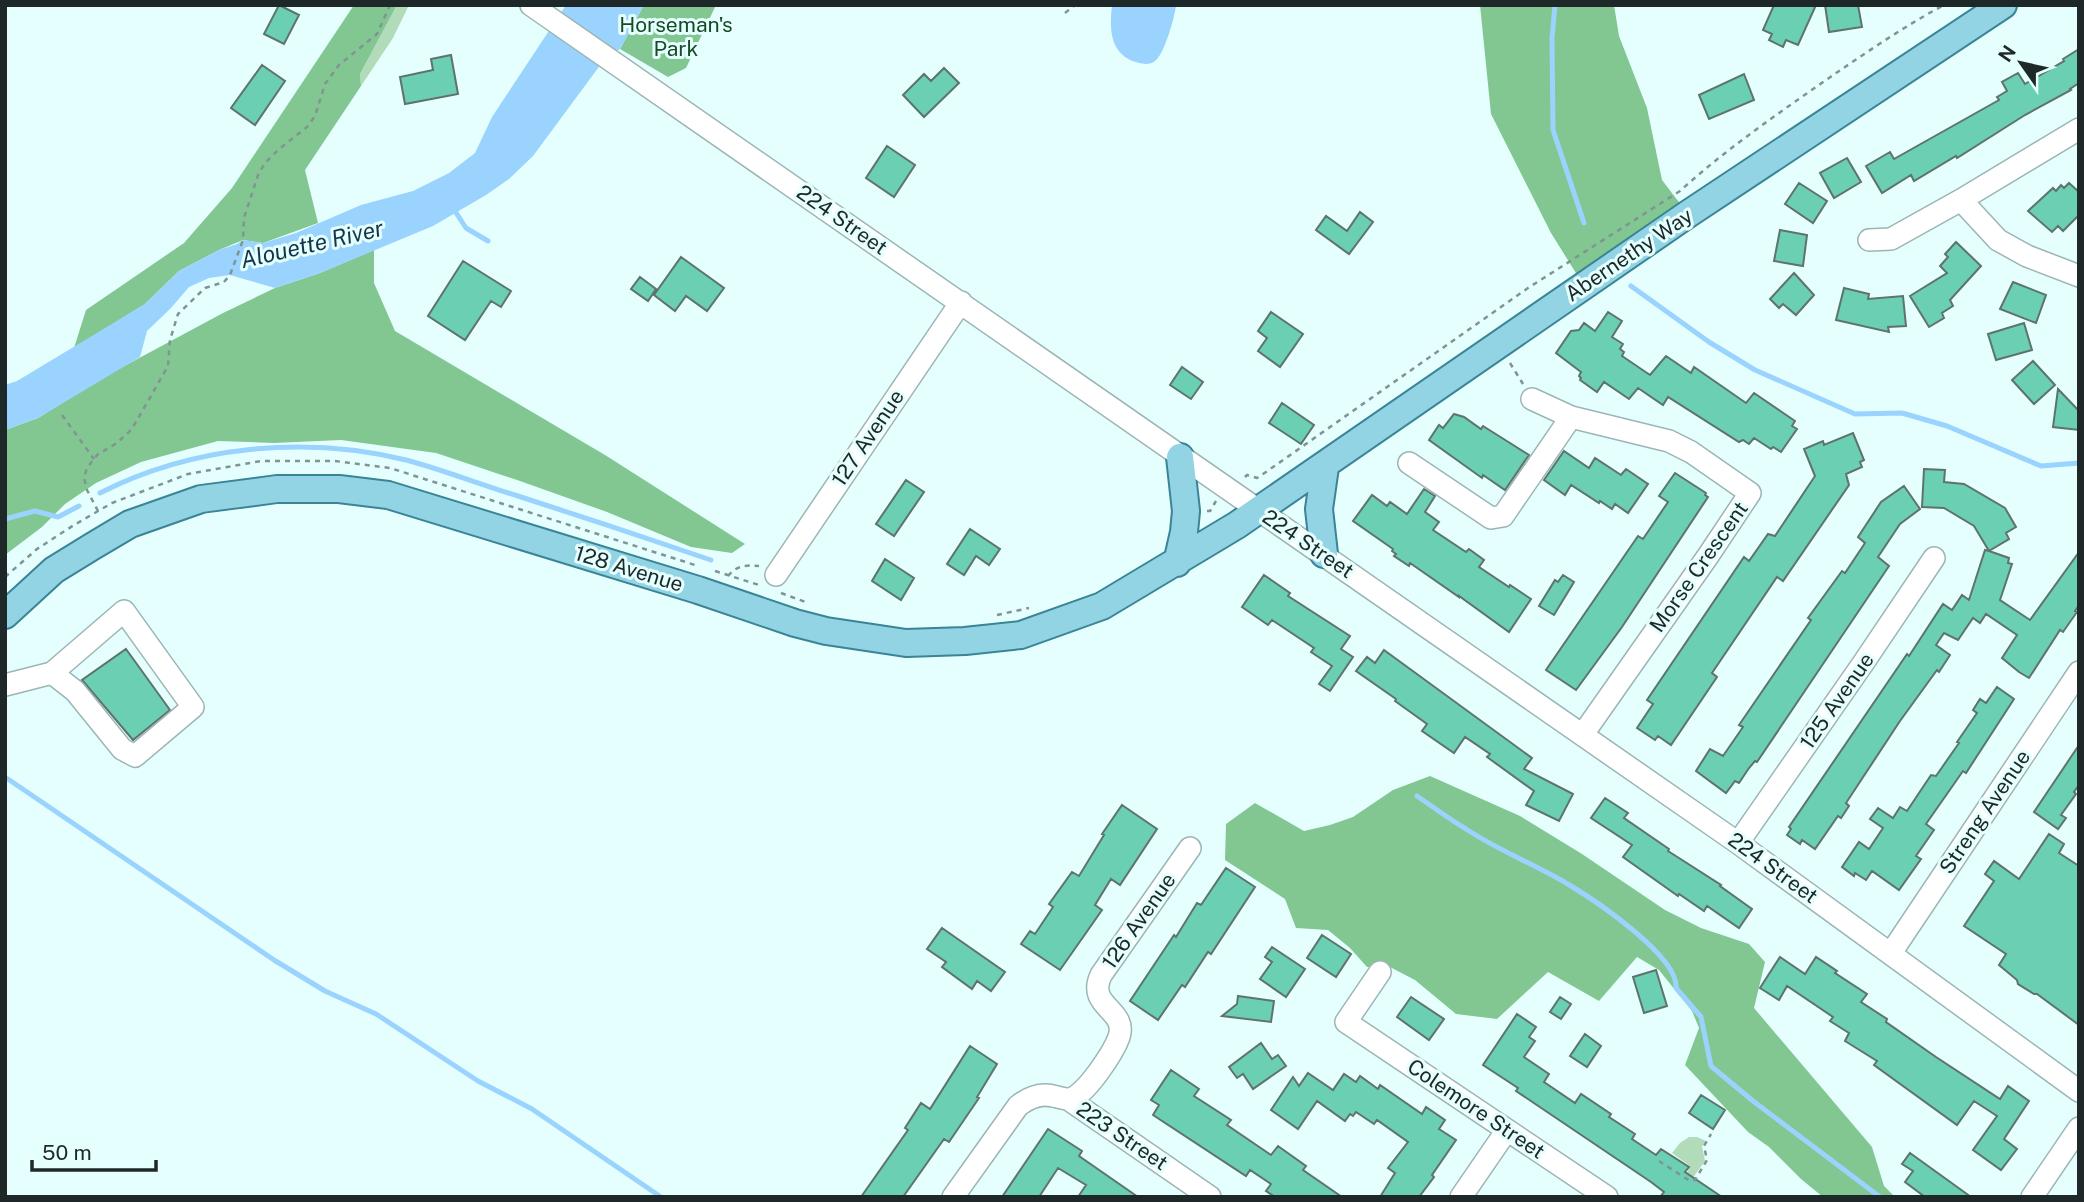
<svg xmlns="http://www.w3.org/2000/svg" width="2084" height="1202" viewBox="0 0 2084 1202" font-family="'Public Sans',sans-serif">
	<rect width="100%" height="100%" fill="#e4fffe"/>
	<!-- green -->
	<path fill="#b2dbb9" d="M397,5h12l-16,33 -32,48 -1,-12z
		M1689,1137h8l9,4 -4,5 3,15 -13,18 -5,-5 3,-8 -18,-13 8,-10z"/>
	<!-- forest -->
	<path fill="#82c791" d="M354,5h43l-37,69 1,12 -56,84 13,53 -55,20 -20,-3 -24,10 -40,21 -34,33 -71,44 12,-38 98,-67 48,-55z
		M644,5h72l-30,63 -18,9 -48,-28z
		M1480,5h134l5,31 28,72 15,72 26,34 -104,72 -33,-53 -60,-119z
		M374,250v33l21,48 210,124 140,89 -13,9 -41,-6 -84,-35 -87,-31 -84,-28 -95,-13 -67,3 -56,-2 -77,21 -45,21 -31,21 -23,23 -37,28v-125l33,-12 64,-40 121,-65 52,-25 45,-15z
		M1430,776l90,40 62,38 83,56 36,18 48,16 16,18 -11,46 118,139 12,39 11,11h-72l-22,-18 -32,-32 -21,-15 -63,-67 14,-37 -7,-17 -33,-41 -22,-13 -38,44 -51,-29 -51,47 -41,-5 -41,-34 -25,-13h-23l-17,-19 -22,-18 -32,-2 -11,-29 -60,-39 1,-36 29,-21 49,28 26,-6 23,-8 40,-27z"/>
	<!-- water -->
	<path fill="#9ad3fd" d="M566,5h78l-24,44 -16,11 -71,96 -24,23 -23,16 -53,31 -113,47 -45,15 -45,-13 -21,3 -20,9 -18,21 -24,23 -7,26 -102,61 -33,12v-45l12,-4 128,-77 34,-33 40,-21 18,-6 6,-4 20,3 33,-10 65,-28 52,-14 36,-18 26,-20 17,-36z
		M1112,5h64c-1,12 -12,50 -21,56 -5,4 -11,3 -16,2 -29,-7 -30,-33 -27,-58z"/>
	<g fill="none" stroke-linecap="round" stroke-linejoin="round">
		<!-- stream -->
		<path stroke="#9ad3fd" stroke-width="5" d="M1555,5l-3,33 1,92 31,93
			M453,208l13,20 22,13
			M1631,286l78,56 46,28 100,44 47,-1 45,13 94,40 38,-3
			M100,493c92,-47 206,-58 306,-33 38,10 75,25 112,36 65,21 128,42 193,64
			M5,519l30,-8 23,6 21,-11
			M5,777l269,183 51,31 51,23 102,67 54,28 129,88
			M1417,796c16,11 32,23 49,33 33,22 71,36 105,57 25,15 108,71 105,102l25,29 10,49 42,35 127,96"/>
	</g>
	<!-- building -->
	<path fill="#6bcfb3" stroke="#5e736c" stroke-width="2" d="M279,5l20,10 -15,29 -20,-10z
		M1774,5h42l-18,40 -12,-5 -3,7 -14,-7 3,-6 -9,-4z
		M1825,5h33l4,22 -33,5z
		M2079,49v34l-9,6 1,1 -46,25 -68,43 -1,-2 -42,25 -3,-6 -29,18 -16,-27 24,-14 4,7 105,-59 -2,-3 10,-6 -5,-9 16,-9 7,11 39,-23 -1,-2z
		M451,55l7,39 -53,10 -5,-27 33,-7 -2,-11z
		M262,65l23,16 -30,44 -24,-17z
		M944,68l15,15 -35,34 -21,-22 21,-21 7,7z
		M1744,74l10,26 -45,19 -10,-24z
		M887,146l28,19 -21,32 -28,-19z
		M1847,158l14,24 -27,16 -14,-25z
		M1799,183l28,18 -14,22 -28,-19z
		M2069,183l10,9v23l-16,16 -5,-5 -6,6 -24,-21 25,-23 3,3 5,-6 3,3z
		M1360,212l13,10 -24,32 -33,-24 10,-14 21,15z
		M1780,230l27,5 -4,31 -29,-5z
		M1956,242l25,24 -31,34 3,6 -11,7 2,5 -15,9 -19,-31 37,-23 -7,-7 8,-9 -3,-3z
		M681,257l43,31 -17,23 -21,-15 -11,15 -21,-16z
		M463,261l48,30 -10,16 -10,-6 -26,39 -37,-24z
		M1794,273l20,22 -18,20 -13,-11 -4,4 -9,-9z
		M640,277l16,12 -8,12 -17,-12z
		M2013,282l33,13 -10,28 -36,-14z
		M1844,288l25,6 -1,5 35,-3 3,30 -18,1 1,5 -53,-12z
		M1271,312l32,22 -23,33 -22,-16 9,-13 -9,-7z
		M1608,312l14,9 -10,16 11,7 -3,5 4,3 -2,4 28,19 16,-19 25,17 3,-6 52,36 8,-10 41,28 -3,5 5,3 -16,23 -8,-5 -2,2 -17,-11 -5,6 -6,-4 -4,2 -71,-45 -5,8 -25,-17 -9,11 -25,-17 -7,10 -17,-12 1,-2 -2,-2 2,-4 -25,-19 15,-22 8,-1 5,-7 11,8z
		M2024,323l8,27 -36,10 -8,-26z
		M2033,361l22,24 -21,19 -22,-24z
		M1182,367l21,15 -12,17 -21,-14z
		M2058,389l21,22v19l-26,-3z
		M1282,403l32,22 -13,19 -32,-21z
		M1454,414l10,3 17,12 2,-3 46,29 -24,35 -22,-15 -1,3 -53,-38 10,-15 4,3z
		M1853,433l11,27 -4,2 2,5 -16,7 3,11 -66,96 -6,-4 -65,96 5,4 -46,68 -13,-9 -3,4 -18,-12 16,-24 -6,-4 97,-143 5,4 19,-27 7,2 40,-60 -11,-27 19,-8 1,4z
		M1564,451l25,17 6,-10 26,17 5,-6 22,15 -20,29 -13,-9 -3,5 -12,-8 -1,2 -28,-18 -6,10 -21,-15z
		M1924,469l21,1 -1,12 20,2 41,24 11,19 -10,6 3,6 -20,12 20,7 -1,5 4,1 -12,36 30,20 49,-68v53l-4,6 2,1 -14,20 -3,-2 -31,48 -10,-6 -17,-14 15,-23 -31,-21 -6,9 -7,-5 -15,22 -14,-7 -8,12 14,10 -11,17 -2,-2 -37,51 -54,82 3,3 -8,12 -3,-2 -23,33 -13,-9 -2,4 -13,-9 4,-6 -2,-2 118,-173 2,2 34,-52 9,6 10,-15 7,5 16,-50 4,1 -15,-25 -30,-18 -22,-1z
		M1675,473l31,20 -1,2 3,2 -86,130 -46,63 -30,-20 92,-134 5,3 25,-37 -9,-6z
		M906,480l18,12 -30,44 -18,-12z
		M1904,486l16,23 -20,15 -22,33 11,9 -132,196 -2,-1 -6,7 -10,15 -4,-2 -9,12 -30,-22 14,-22 13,7 20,-29 -4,-2 72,-105 -3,-2 34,-47 3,2 20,-30 -7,-6 23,-35z
		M1424,489l11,7 -10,16 14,10 -6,8 33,22 3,-3 15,11 -5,7 30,20 1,-2 21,14 -22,33 -50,-36v1l-49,-34 -1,3 -15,-10 2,-2 -4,-3 1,-2 -40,-28 19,-26 15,11 3,-4 17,12z
		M970,529l30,20 -11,16 -13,-9 -12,19 -17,-11z
		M885,559l29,19 -13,22 -29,-19z
		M1264,575l26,18 -2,3 62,40 -9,13 12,8 -23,34 -11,-7 13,-18 -21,-14 3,-4 -42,-28 -4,5 -26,-18z
		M1563,575l11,7 -20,33 -15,-9 16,-26 3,2z
		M126,649l44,61 -37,30 -51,-60z
		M1384,650l148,108 -8,11 49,25 -14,27 -33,-16 8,-14 -47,-34 3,-3 -25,-17 -11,16 -32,-22 5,-7 -32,-23 1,-2 -40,-28 11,-14 8,6z
		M1997,687l17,12 -48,74 -3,-2 -37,53 8,6 -18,26 5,3 -22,31 -27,-19 -6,9 -11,-7 -1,3 -12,-9 17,-25 10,7 14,-21 -13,-9 8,-11 15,10 7,-11 7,4 24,-36 5,1 23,-33 -2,-1 20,-29 -4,-3 7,-11 6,4z
		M2079,745v40l-5,7 2,2 -15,21 5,3 -8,11 -24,-17z
		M1605,798l23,15 -4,5 45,31 -1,2 53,34 -1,1 32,23 -13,19 -32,-22 -3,5 -25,-17 -1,2 -55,-39 9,-12 -41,-27z
		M1122,805l35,24 -37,56 -9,-6 -16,26 7,5 -42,60 -39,-26 9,-13 5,3 18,-27 -4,-3 23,-32 7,4 25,-41 -2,-1z
		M2049,834l15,10 -5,9 20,13v159l-42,-31h-3l-16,-10 -1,-4 -18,-15 7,-11 -42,-28 30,-45 -9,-7 9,-13 25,18z
		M1226,868l29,19 -44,67 -3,-2 -23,35 -3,-2 -24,35 -28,-19 44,-66 2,2 21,-34 4,2z
		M942,928l63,44 -14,19 -14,-10 -5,8 -30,-22 4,-5 -19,-13z
		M1322,935l29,19 -15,23 -29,-19z
		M1272,947l33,22 -19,28 -26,-18 12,-17 -7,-5z
		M1780,957l25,17 11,-17 21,14 -2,2 32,21 -6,8 26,17 -1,3 50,35 64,42 8,-13 21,15 -25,38 13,10 -16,21 -28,-20 24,-34 -23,-15 -17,24 -83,-60 3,-4 -32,-20 4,-8 -19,-12 3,-4 -46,-31 -8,14 -19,-12z
		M1656,970l11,36 -23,7 -11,-36z
		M1238,996l36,5 -3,21 -49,-6 15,-12z
		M1411,997l33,22 -15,21 -32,-23z
		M1560,997l11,7 -10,15 -11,-7z
		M1517,1014l19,13 -7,10 6,4 -11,16 25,17 -5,8 31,21 6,-9 30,20 -2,3 26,17 -3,5 24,16 5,-6 28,18 -4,5 37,25h-62l4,-5 -13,-10 -135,-91 2,-3 -35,-23z
		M1585,1034l16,12 -14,21 -17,-11z
		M1261,1043l11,16 6,-4 8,11 -33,23 -10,-15 -6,4 -8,-11z
		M970,1046l27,18 -20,33 2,1 -30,44 -5,-3 -41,58h-42l47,-67 -3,-2 16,-25 9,6z
		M1171,1070l28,19 -5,7 37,24 -4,5 44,30 7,-9 28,20 -3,4 39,27h-67l-9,-6 5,-7 -21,-14 -4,6 -93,-61 6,-10 -8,-5z
		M1308,1073l25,17 11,-16 12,8 4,-6 18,13 2,-4 42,29 4,-7 19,13 -6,9 17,11 -24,35 2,2 -15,20h-39l15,-24 -7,-5 20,-26 -31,-22 -3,4 -18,-12 -3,4 -3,-2 -5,7 -28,-20 -19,28 -27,-19 22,-33 6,9z
		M1701,1095l24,15 -12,19 -24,-16z
		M1048,1129l34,22 -3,5 59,41h-60l8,-12 -28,-17 -19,29h-37z
		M1910,1153l61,44h-46l-20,-15 8,-11 -11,-7z"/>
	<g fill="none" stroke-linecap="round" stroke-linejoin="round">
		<!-- minor casing -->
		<g stroke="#9cb5b5" stroke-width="24">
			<path id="minor" d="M531,5l1207,838 341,248
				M1961,200l37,40 29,16 52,20
				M1869,240l22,-1 70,-39 118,-71
				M1532,399l39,18 98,24 22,11 59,41 -42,63 -125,178
				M1409,463l82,55 12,-2 68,-99
				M776,575l185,-273
				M5,685l47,-12 72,-62 69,96 -58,49 -13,-7 -47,-58 -23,-18
				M1738,843l126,-181 70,-104
				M1891,953l188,-281
				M1380,972l-34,50 261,175
				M1068,1099l142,98
				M953,1197l65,-91c10,-8 22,-13 35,-10 5,1 11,3 16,3 16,-2 45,-48 50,-62 9,-28 -33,-30 -18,-62l89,-127
				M1461,1197l46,-67
				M2032,1197l47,-69"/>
		</g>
		<!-- major casing -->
		<g stroke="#3a8496" stroke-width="30">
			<path id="major" d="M1324,554l-5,-45 6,-42
				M1177,563l7,-31 2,-21 -6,-54
				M5,615l49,-45 39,-24 37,-22 71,-25 76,-10h62l49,6 310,95 97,33 31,8 80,12 59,-2 56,-6 81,-29 135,-81 451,-311 315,-209"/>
		</g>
		<!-- path -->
		<path stroke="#819493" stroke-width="2.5" stroke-dasharray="5 5" stroke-linecap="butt" d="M1065,13l10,-8
			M1510,363l13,21
			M62,415l32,44
			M1245,477l2,-2 10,3 9,-6 262,-184 152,-97c45,-41 96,-76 146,-111 38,-26 77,-53 118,-75
			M98,511l-11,-21 -3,-12 3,-10 10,-13 20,-12 14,-13 9,-15 28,-49 2,-26 8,-26 27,-26 19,-6 6,-7 13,-35 1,-22 15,-46 8,-11 11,-11 29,-23 8,-11 10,-32 14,-19 38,-31 13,-29
			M1207,511h3l6,-10
			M715,571l47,15
			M728,576c9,-11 18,-11 31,-10
			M5,577l32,-28 37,-24 38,-22 76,-29 73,-13h74l55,7 305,97
			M781,593l27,10
			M997,615l32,-7
			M1659,1161l31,20 5,-1 12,-20 -3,-14 7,-12"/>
		<!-- minor -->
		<use href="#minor" stroke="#fff" stroke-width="21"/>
		<!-- major -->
		<use href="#major" stroke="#92d3e4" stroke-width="26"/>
	</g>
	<g text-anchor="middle" stroke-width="6" stroke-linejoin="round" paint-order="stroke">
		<!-- park labels -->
		<g font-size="21" fill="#184a26" stroke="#e4fffe">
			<text x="676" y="32">Horseman's<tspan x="676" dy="24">Park</tspan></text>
		</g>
		<!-- street labels -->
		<g font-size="21" fill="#1e2828" stroke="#e4fffe">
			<text transform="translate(842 220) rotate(35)" y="7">224 Street</text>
			<text transform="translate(1629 255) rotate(-34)" y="7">Abernethy Way</text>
			<text transform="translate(868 438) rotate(-56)" y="7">127 Avenue</text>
			<text transform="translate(1308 544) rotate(34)" y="7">224 Street</text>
			<text transform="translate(1699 567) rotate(-55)" y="7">Morse Crescent</text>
			<text transform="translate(629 569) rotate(17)" y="7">128 Avenue</text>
			<text transform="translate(1837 701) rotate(-55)" y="7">125 Avenue</text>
			<text transform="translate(1985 812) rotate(-56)" y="7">Streng Avenue</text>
			<text transform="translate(1773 868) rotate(36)" y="7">224 Street</text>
			<text transform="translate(1139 921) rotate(-55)" y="7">126 Avenue</text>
			<text transform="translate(1476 1109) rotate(34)" y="7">Colemore Street</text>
			<text transform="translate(1122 1136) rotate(34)" y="7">223 Street</text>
		</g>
		<!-- water labels -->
		<g font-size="23" font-style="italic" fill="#15344a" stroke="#e4fffe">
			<text transform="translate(312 244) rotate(-13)" y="8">Alouette River</text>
		</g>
	</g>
	<!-- border -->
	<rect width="2084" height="1202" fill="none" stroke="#1e2828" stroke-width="14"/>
	<!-- north arrow -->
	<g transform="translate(2021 63) rotate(304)" stroke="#e4fffe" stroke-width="5" paint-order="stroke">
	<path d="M0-5L12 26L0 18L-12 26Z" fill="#1e2828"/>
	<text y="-10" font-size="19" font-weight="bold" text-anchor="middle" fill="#1e2828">N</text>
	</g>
	<!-- scale -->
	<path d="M32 1160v10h124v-10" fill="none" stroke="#1e2828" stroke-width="3.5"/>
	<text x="42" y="1160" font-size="21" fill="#1e2828" stroke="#e4fffe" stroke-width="5" paint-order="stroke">50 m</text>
</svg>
